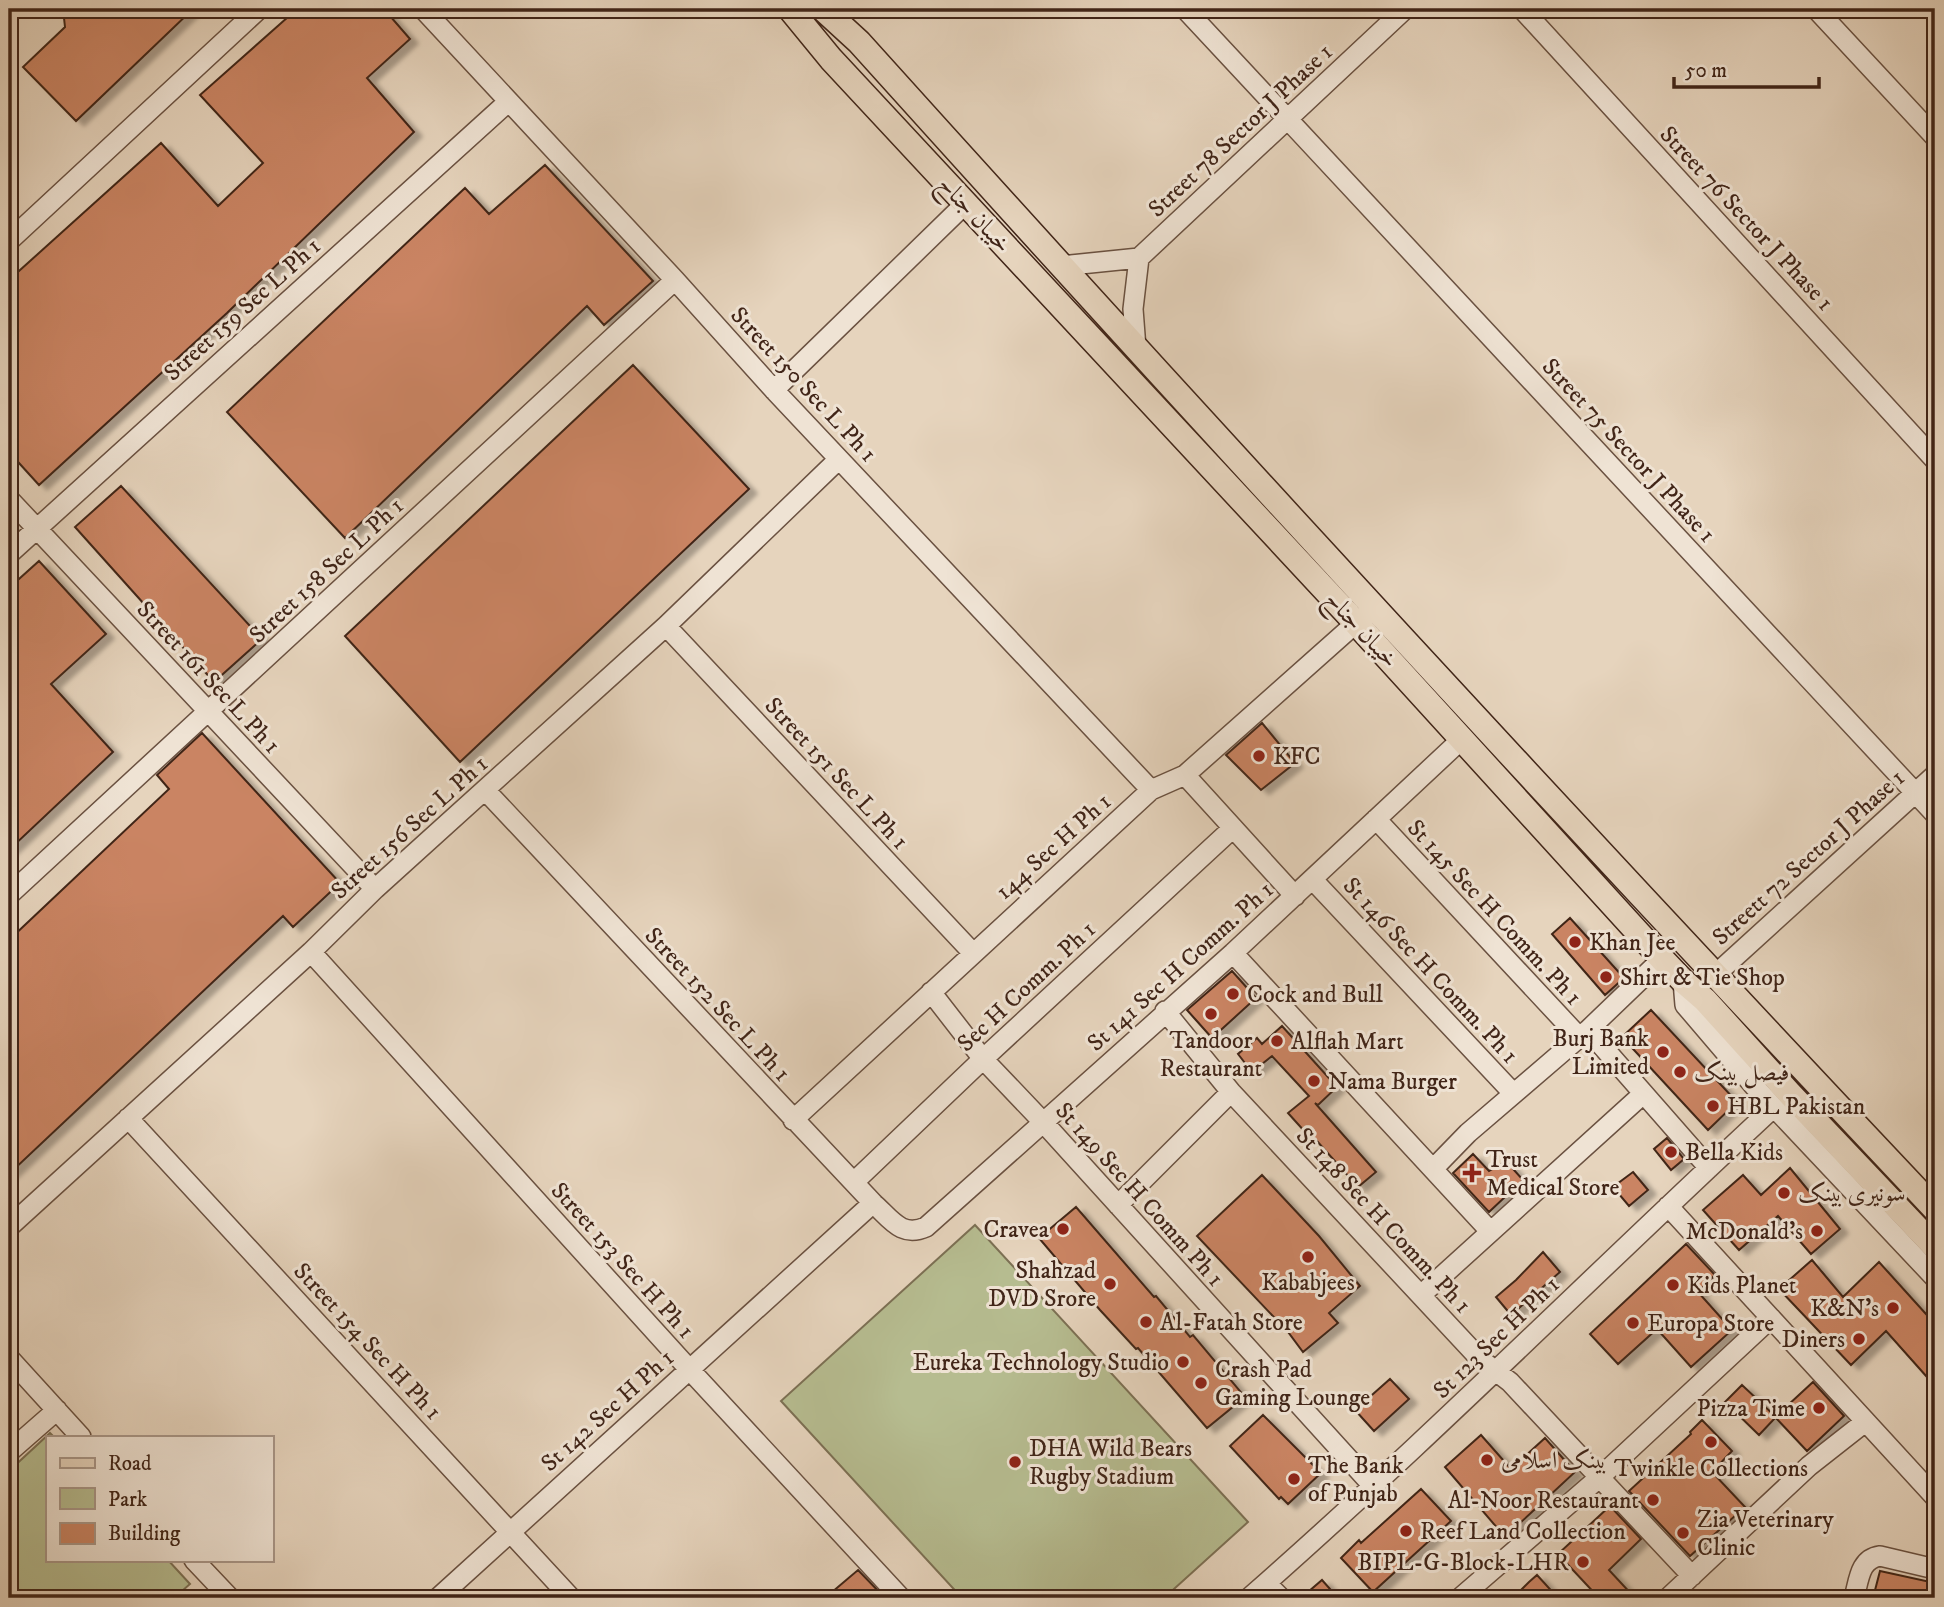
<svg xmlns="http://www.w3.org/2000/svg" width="1944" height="1607" viewBox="0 0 1944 1607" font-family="'IM FELL DW Pica',Amiri,serif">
	<defs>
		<filter id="shadow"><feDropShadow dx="8" dy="4.5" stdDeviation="2" flood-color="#0004"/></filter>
	</defs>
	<rect width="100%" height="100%" fill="#e6d4bd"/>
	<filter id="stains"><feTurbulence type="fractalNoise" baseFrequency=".00286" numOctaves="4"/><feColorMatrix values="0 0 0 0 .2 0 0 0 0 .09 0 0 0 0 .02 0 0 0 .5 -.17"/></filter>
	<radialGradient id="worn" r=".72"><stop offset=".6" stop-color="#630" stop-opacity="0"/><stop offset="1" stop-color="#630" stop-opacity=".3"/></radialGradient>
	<!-- green -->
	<path fill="#b6bc90" stroke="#7c7054" stroke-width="2" d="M975,1225l273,297 -84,76h-202l-181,-197z
		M50,1433l4,4h-7v123h121l22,24 -16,14h-165v-127z"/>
	<!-- building -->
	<path fill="#ca8463" stroke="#412518" stroke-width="2" filter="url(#shadow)" d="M63,9h130l-117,112 -53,-54 42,-40z
		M297,9h87l26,30 -43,39 47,54 -187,181 -188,172 -30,-33v-172l152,-137 57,63 45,-43 -63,-68z
		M545,165l108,116 -49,44 -17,-19 -242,232 -118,-126 238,-224 24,26z
		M633,365l116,124 -289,273 -115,-126z
		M121,486l141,153 -48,43 -139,-155z
		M39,561l67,73 -55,50 62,68 -104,98v-262z
		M1262,723l33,40 -34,27 -35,-35z
		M202,733l138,150 -47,44 -10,-11 -274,258v-234l160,-151 -12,-14z
		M1570,918l54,60 -19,17 -53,-61z
		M1232,971l24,27 -44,40 -25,-28z
		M1651,1010l86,92 -29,28 -86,-93z
		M1282,1026l55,61 -19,18 -3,-2 61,69 -18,15 -50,-56 -2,2 -18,-20 21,-17 -37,-40 -20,16 -14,-18 19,-16 5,6z
		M1667,1138l17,21 -13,11 -17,-21z
		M1473,1154l16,17 17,-10 17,19 -34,32 -36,-39z
		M1790,1168l50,61 -29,25 -33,-38 -39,34 -36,-40 40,-35 18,20z
		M1633,1172l15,18 -19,16 -16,-19z
		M1262,1175l57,61 41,50 -31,27 9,10 -35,29 -15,-20 -91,-96z
		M1076,1207l78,90 2,-1 34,41 3,-2 52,62 -38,31 -69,-80 -2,1 -36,-39 -61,-72z
		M1686,1244l29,31 -17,17 34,38 -41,37 -34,-38 -39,35 -28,-30z
		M1543,1252l17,20 -49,43 -15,-18 20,-17z
		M1812,1260l31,37 36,-35 56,62v62l-49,-55 -35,34 -72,-76z
		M1390,1379l19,20 -35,32 -19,-21z
		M1813,1382l31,34 -37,35 -32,-34z
		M1742,1385l34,32 -17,18 -34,-33z
		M1263,1415l58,58 -33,31 -7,-7 -2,2 -49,-53z
		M1702,1420l30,31 -20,21 33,35 -55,49 -61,-65 62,-57 -1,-2z
		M1481,1435l30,34 34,-31 30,34 -70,65 -60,-70z
		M1421,1489l30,32 -78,71 -32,-34 18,-18 2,3z
		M1610,1506l31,33 -32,31 26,28h-36l-41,-44z
		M858,1570l27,28h-60z
		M1880,1571l55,12v15h-62z
		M1537,1575l21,23h-45l16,-16z
		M1322,1580l16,18h-37z"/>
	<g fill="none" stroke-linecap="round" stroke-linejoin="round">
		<!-- minor casing -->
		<g stroke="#6a5141" stroke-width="22">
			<path id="minor" d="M423,9l252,271 99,110 377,400
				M1185,9l750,805
				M1522,9l413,451
				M1816,9l119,128
				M9,241l250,-232
				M1061,266l78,-8
				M1136,348l-3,-39 6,-51 266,-249
				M774,390l191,-186
				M9,499l366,390
				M9,554l499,-452
				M666,626l306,326
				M1185,775l110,121
				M485,790l388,413c18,16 28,35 53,24l307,-274 230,-215
				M1376,819l203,218
				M1313,880l200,213
				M9,895l666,-615
				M311,952l378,417 212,229
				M1233,953l257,278
				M1715,975l220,-200
				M1683,981l2,24 70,82 180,191
				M931,992l52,67 60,63 331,365
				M1165,1011l66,81 249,267 30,23 182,194
				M1588,1030l121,138
				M128,1118l443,480
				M793,1120l358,-330 34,-15 171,-152
				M1433,1169l35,-36 120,-103 74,-71
				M854,1182l129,-123 250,-231
				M1118,1205l113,-113
				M1668,1206l267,291
				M9,1227l302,-275 64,-63 291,-263 173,-167
				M1421,1295l222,-201
				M9,1358l72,79
				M9,1452l48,-42
				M194,1560l36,38
				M1266,1583l15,15
				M438,1598l435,-395
				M1249,1598c180,-158 349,-328 525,-491
				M1460,1598l140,-121 171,-159
				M1668,1598l141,-132 56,-44
				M1854,1598c5,-17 5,-39 26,-42l55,13"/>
		</g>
		<!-- major casing -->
		<g stroke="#412518" stroke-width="27">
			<path id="major" d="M790,9l41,50 525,564 306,336 21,22 22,19 85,94 145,153
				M823,9l36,33c354,393 713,782 1076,1167"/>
		</g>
		<!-- minor -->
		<use href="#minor" stroke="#efe3d4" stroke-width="19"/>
		<!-- major -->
		<use href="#major" stroke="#e6d4bd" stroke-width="24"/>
	</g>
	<!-- markers -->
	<g fill="#8f2418" stroke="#efe3d4" stroke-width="2.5">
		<circle cx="1259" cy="756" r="7"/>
		<circle cx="1575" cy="942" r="7"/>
		<circle cx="1606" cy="977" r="7"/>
		<circle cx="1233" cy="994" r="7"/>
		<circle cx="1211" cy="1014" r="7"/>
		<circle cx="1277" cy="1041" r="7"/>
		<circle cx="1663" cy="1052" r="7"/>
		<circle cx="1680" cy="1072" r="7"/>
		<circle cx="1314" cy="1081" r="7"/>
		<circle cx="1713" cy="1106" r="7"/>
		<circle cx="1671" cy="1152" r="7"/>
		<path d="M1468.5 1162.5h7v7h7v7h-7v7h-7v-7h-7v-7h7z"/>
		<circle cx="1784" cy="1193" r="7"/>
		<circle cx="1063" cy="1229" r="7"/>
		<circle cx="1817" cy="1231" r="7"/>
		<circle cx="1308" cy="1257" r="7"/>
		<circle cx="1110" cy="1284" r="7"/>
		<circle cx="1673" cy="1285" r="7"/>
		<circle cx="1893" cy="1308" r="7"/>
		<circle cx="1146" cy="1322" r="7"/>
		<circle cx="1633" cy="1323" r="7"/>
		<circle cx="1859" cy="1339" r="7"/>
		<circle cx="1183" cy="1362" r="7"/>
		<circle cx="1201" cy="1383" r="7"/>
		<circle cx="1819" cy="1408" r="7"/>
		<circle cx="1711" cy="1442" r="7"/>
		<circle cx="1487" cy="1460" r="7"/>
		<circle cx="1015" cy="1462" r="7"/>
		<circle cx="1294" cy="1479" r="7"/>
		<circle cx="1653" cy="1500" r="7"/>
		<circle cx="1406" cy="1531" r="7"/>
		<circle cx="1683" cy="1533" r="7"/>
		<circle cx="1583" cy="1562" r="7"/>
	</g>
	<g text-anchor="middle" stroke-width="6" stroke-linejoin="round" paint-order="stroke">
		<!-- street labels -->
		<g font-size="24" fill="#412518" stroke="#efe3d4">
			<text transform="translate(1240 130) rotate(-43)" y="8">Street 78 Sector J Phase 1</text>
			<text transform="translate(975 214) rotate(47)" y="8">خیبان جناح</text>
			<text transform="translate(1747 218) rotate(47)" y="8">Street 76 Sector J Phase 1</text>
			<text transform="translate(242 309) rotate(-42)" y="8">Street 159 Sec L Ph 1</text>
			<text transform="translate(804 384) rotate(47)" y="8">Street 150 Sec L Ph 1</text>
			<text transform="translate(1629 450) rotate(47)" y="8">Street 75 Sector J Phase 1</text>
			<text transform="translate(326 570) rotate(-43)" y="8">Street 158 Sec L Ph 1</text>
			<text transform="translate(1362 629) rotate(47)" y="8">خیبان جناح</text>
			<text transform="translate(209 677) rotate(47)" y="8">Street 161 Sec L Ph 1</text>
			<text transform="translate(837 773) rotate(47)" y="8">Street 151 Sec L Ph 1</text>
			<text transform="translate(409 827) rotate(-42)" y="8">Street 156 Sec L Ph 1</text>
			<text transform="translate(1053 846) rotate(-42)" y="8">144 Sec H Ph 1</text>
			<text transform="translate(1808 857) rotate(-42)" y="8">Streett 72 Sector J Phase 1</text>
			<text transform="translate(1495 912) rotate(47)" y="8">St 145 Sec H Comm. Ph 1</text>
			<text transform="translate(1180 966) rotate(-42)" y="8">St 141 Sec H Comm. Ph 1</text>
			<text transform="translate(1431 970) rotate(47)" y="8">St 146 Sec H Comm. Ph 1</text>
			<text transform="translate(1026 986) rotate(-43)" y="8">Sec H Comm. Ph 1</text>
			<text transform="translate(718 1004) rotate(47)" y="8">Street 152 Sec L Ph 1</text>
			<text transform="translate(1140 1194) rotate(48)" y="8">St 149 Sec H Comm Ph 1</text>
			<text transform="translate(1384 1220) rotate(47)" y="8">St 148 Sec H Comm. Ph 1</text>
			<text transform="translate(623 1260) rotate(48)" y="8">Street 153 Sec H Ph 1</text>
			<text transform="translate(1496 1337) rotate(-44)" y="8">St 123 Sec H Ph 1</text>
			<text transform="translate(368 1341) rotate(47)" y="8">Street 154 Sec H Ph 1</text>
			<text transform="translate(607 1410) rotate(-42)" y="8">St 142 Sec H Ph 1</text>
		</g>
		<!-- poi labels -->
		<g font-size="24" fill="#412518" stroke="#efe3d4" text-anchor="start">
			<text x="1273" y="764">KFC</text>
			<text x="1589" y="950">Khan Jee</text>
			<text x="1620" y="985">Shirt &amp; Tie Shop</text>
			<text x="1247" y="1002">Cock and Bull</text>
			<text x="1649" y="1046" text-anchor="end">Burj Bank<tspan x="1649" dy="28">Limited</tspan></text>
			<text x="1211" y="1048" text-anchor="middle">Tandoor<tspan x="1211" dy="28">Restaurant</tspan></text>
			<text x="1291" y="1049">Alflah Mart</text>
			<text x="1694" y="1080">فیصل بینک</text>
			<text x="1328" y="1089">Nama Burger</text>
			<text x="1727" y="1114">HBL Pakistan</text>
			<text x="1685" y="1160">Bella Kids</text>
			<text x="1486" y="1167">Trust<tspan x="1486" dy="28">Medical Store</tspan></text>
			<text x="1798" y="1201">سونیری بینک</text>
			<text x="1049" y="1237" text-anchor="end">Cravea</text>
			<text x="1803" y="1239" text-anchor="end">McDonald's</text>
			<text x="1096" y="1278" text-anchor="end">Shahzad<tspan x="1096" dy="28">DVD Srore</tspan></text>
			<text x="1308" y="1290" text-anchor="middle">Kababjees</text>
			<text x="1687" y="1293">Kids Planet</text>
			<text x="1879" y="1316" text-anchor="end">K&amp;N's</text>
			<text x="1160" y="1330">Al-Fatah Store</text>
			<text x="1647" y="1331">Europa Store</text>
			<text x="1845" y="1347" text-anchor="end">Diners</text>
			<text x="1169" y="1370" text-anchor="end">Eureka Technology Studio</text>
			<text x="1215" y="1377">Crash Pad<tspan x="1215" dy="28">Gaming Lounge</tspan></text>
			<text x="1805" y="1416" text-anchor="end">Pizza Time</text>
			<text x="1029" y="1456">DHA Wild Bears<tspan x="1029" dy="28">Rugby Stadium</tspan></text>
			<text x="1501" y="1468">بینک اسلامی</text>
			<text x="1308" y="1473">The Bank<tspan x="1308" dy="28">of Punjab</tspan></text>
			<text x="1711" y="1476" text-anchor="middle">Twinkle Collections</text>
			<text x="1639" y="1508" text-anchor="end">Al-Noor Restaurant</text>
			<text x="1697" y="1527">Zia Veterinary<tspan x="1697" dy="28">Clinic</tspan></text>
			<text x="1420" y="1539">Reef Land Collection</text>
			<text x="1569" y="1570" text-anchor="end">BIPL-G-Block-LHR</text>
		</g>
	</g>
	<!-- margin -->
	<rect width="1944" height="1607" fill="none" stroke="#e6d4bd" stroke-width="35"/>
	<rect x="10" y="10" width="1923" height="1586" fill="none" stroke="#412518" stroke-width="3.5"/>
	<rect x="18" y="18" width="1909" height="1572" fill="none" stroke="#412518" stroke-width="2"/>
	<!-- legend -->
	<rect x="46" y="1436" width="228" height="126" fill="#efe3d4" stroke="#a99789" stroke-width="2"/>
	<rect x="60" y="1458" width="35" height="10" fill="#e6d4bd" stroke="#a99789" stroke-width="2"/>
	<text x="108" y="1470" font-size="21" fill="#412518">Road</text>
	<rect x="60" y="1488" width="35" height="21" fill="#b6bc90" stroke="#a99789" stroke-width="2"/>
	<text x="108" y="1506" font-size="21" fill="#412518">Park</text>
	<rect x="60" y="1523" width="35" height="21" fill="#ca8463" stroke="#a99789" stroke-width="2"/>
	<text x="108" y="1540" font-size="21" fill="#412518">Building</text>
	<!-- scale -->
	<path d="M1674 77v10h145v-10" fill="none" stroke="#412518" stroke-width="3.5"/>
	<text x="1685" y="77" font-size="21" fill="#412518" stroke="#efe3d4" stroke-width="5" paint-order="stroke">50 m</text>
	<rect width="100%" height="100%" filter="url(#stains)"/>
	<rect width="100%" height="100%" fill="url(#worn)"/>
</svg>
